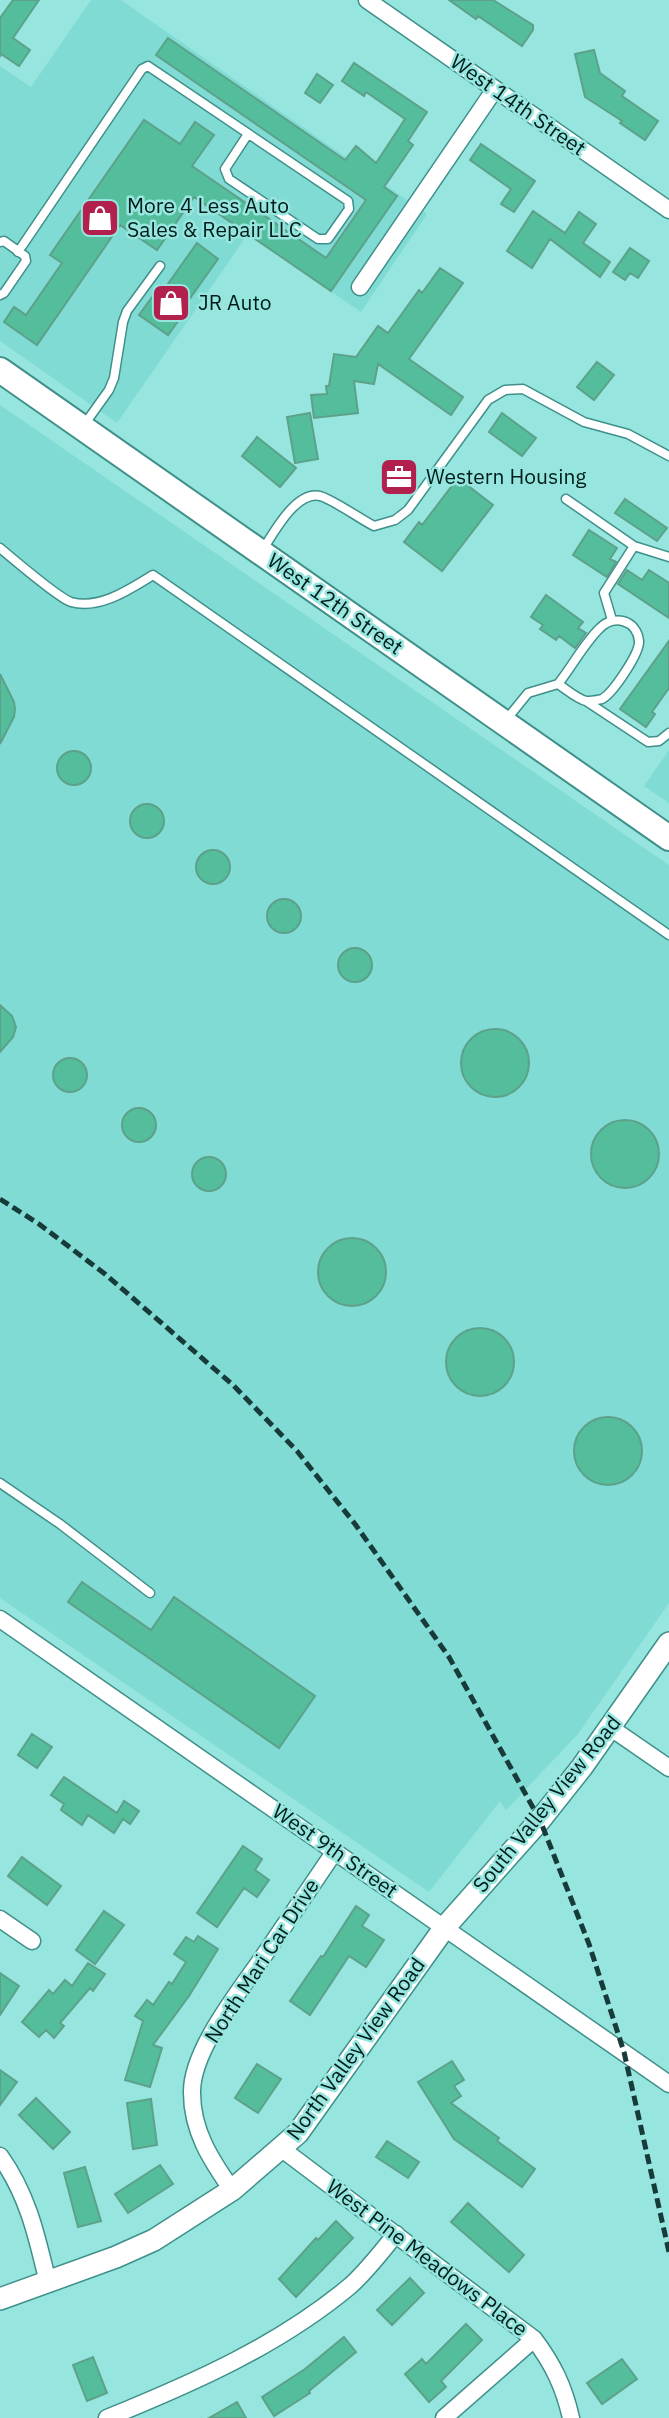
<svg xmlns="http://www.w3.org/2000/svg" width="669" height="2418" viewBox="0 0 669 2418" font-family="'IBM Plex Sans',sans-serif">
	<rect width="100%" height="100%" fill="#96e6df"/>
	<!-- built -->
	<path fill="#80dbd4" d="M91,0h30l306,214 -66,98 -113,-78 -131,189 -117,-82v-275l31,21z
		M0,405l669,460v738l-91,131 -72,76 -6,-9 -71,91 -429,-294z
		M669,750v53l-25,-17z"/>
	<!-- building -->
	<path fill="#54be9c" stroke="#5da18a" stroke-width="2" d="M13,0h26l-26,38 17,12 -11,16 -18,-12 -1,3v-39z
		M449,0h44l40,25v5l-11,16 -44,-30 -2,3z
		M168,38l177,122 11,-14 20,17 29,-44 -39,-27 -2,4 -22,-15 12,-18 73,49 -19,29 5,4 -29,42 13,9 -66,95 -137,-94 -37,53 -37,-25 -83,120 -33,-23 10,-15 12,8 36,-52 -12,-8 94,-135 36,24 15,-22 19,13 -22,31 134,92 40,-58 -210,-145z
		M594,50l6,23 25,18 -3,5 36,25 -13,19 -25,-17 2,-2 -37,-24 -10,-43z
		M317,74l16,11 -13,18 -15,-10z
		M481,144l54,37 -21,31 -13,-8 10,-15 -41,-29z
		M533,211l32,22 14,-21 17,12 -13,19 27,19 -10,15 -50,-38 -18,29 -25,-17z
		M197,243l21,16 -32,45 3,2 -21,29 -29,-20 22,-30 4,3z
		M630,248l19,13 -11,17 -8,-5 -5,7 -12,-8z
		M440,268l23,15 -54,76 54,38 -12,18 -73,-51 -4,20 -20,-3 4,32 -44,5 -3,-23 16,-1 -1,-8h3l5,-32 22,3 22,-31 10,7 31,-43 3,3z
		M597,362l17,13 -20,25 -17,-13z
		M310,413l8,46 -23,4 -8,-46z
		M502,413l34,25 -14,18 -33,-24z
		M257,437l39,31 -16,19 -38,-31z
		M458,478l35,27 -51,66 -38,-29 15,-20 3,3z
		M625,499l42,29 -10,13 -42,-28z
		M589,530l28,18 -7,11 6,3 -9,15 -34,-22z
		M627,570l15,10 7,-10 20,13v35l-51,-34z
		M546,595l37,27 -5,6 8,5 -11,15 -16,-12 -3,4 -16,-11 3,-4 -12,-8z
		M669,641v47l-17,24 3,2 -9,13 -26,-18z
		M0,674l14,28 1,7 -1,8 -14,27z
		M57 768a17 17 0 1 1 34 0a17 17 0 1 1-34 0Z
		M130 821a17 17 0 1 1 34 0a17 17 0 1 1-34 0Z
		M196 867a17 17 0 1 1 34 0a17 17 0 1 1-34 0Z
		M267 916a17 17 0 1 1 34 0a17 17 0 1 1-34 0Z
		M338 965a17 17 0 1 1 34 0a17 17 0 1 1-34 0Z
		M0,1005l12,11 4,11 -3,10 -13,15z
		M461 1063a34 34 0 1 1 68 0a34 34 0 1 1-68 0Z
		M53 1075a17 17 0 1 1 34 0a17 17 0 1 1-34 0Z
		M122 1125a17 17 0 1 1 34 0a17 17 0 1 1-34 0Z
		M591 1154a34 34 0 1 1 68 0a34 34 0 1 1-68 0Z
		M192 1174a17 17 0 1 1 34 0a17 17 0 1 1-34 0Z
		M318 1272a34 34 0 1 1 68 0a34 34 0 1 1-68 0Z
		M446 1362a34 34 0 1 1 68 0a34 34 0 1 1-68 0Z
		M574 1451a34 34 0 1 1 68 0a34 34 0 1 1-68 0Z
		M82,1582l69,48 23,-33 141,99 -36,52 -211,-146z
		M32,1734l20,13 -15,21 -19,-13z
		M64,1777l53,36 7,-12 15,10 -9,13 -7,-5 -9,14 -26,-18 -6,10 -21,-15 3,-6 -13,-9z
		M243,1846l19,13 -7,11 14,10 -12,17 -13,-9 -27,39 -20,-14z
		M22,1857l39,29 -14,19 -39,-29z
		M356,1906l13,9 -7,11 22,14 -18,27 -17,-11 -39,59 -20,-14 31,-45 2,1z
		M104,1911l20,14 -29,39 -19,-14z
		M198,1936l20,13 -29,47 -36,49 9,3 -12,39 -25,-7 18,-59 -8,-5 12,-16 6,5 16,-23 3,2 14,-22 -12,-8 12,-17 8,5z
		M88,1963l17,11 -12,17 -3,-3 -30,35 4,3 -10,12 -8,-8 -7,7 -17,-15 27,-32 4,4 12,-14 7,6z
		M0,1973l19,13 -19,29z
		M452,2061l12,19 -10,6 7,10 -10,7 48,35 -2,3 38,28 -13,18 -68,-48 -36,-57z
		M257,2064l24,15 -23,34 -23,-15z
		M0,2070l17,12 -17,23z
		M36,2098l34,34 -17,17 -34,-34z
		M151,2099l6,46 -24,4 -6,-46z
		M387,2141l32,21 -11,16 -32,-21z
		M160,2165l13,19 -45,29 -13,-19z
		M85,2167l16,54 -23,6 -14,-54z
		M468,2203l56,52 -15,17 -58,-50z
		M336,2221l17,17 -57,59 -17,-18 37,-41 2,2z
		M410,2278l14,15 -32,32 -15,-15z
		M466,2324l16,16 -41,41 5,6 -17,15 -24,-28 17,-15 4,5z
		M344,2337l12,15 -47,39 1,2 -36,23 -12,-19 43,-28z
		M93,2357l14,36 -20,8 -14,-36z
		M622,2359l15,20 -35,25 -15,-21z
		M237,2402l9,16h-37z"/>
	<g fill="none" stroke-linecap="round" stroke-linejoin="round">
		<!-- lane casing -->
		<g stroke="#3f8f8a" stroke-width="11">
			<path id="lane" d="M0,242l4,-1 21,15 1,5 -22,32 -4,2
				M18,252l124,-183 6,-3 200,135 1,8 -21,30h-10l-89,-60 -4,-10 23,-35
				M84,425l25,-35 5,-12 9,-56 4,-11 33,-45
				M566,499l68,47 -30,47 8,27
				M634,546l35,11
				M0,548c13,11 59,50 71,54 29,8 59,-13 82,-27l516,360
				M262,551c11,-17 34,-61 58,-55 14,4 40,23 54,30l21,-6 13,-10 80,-110 17,-10 18,-1 61,33 44,12 41,22
				M586,701l62,41 11,-1 10,-8
				M506,720l22,-27 30,-9c8,5 19,15 28,17 3,0 13,-1 16,-2 11,-6 38,-46 37,-58 -2,-21 -25,-27 -39,-13 -15,14 -29,40 -42,56
				M0,1483l60,41 90,69"/>
		</g>
		<!-- street casing -->
		<g stroke="#3f8f8a" stroke-width="19">
			<path id="street" d="M367,0l302,210
				M360,287l135,-198
				M0,1619l669,465
				M611,1728l58,40
				M0,1919l32,22
				M282,2149l252,190c19,25 30,48 37,79
				M0,2156c28,39 37,81 48,127
				M232,2190c-21,-30 -40,-59 -40,-97 -1,-42 47,-101 71,-136 24,-35 48,-71 72,-106
				M107,2418c86,-35 171,-72 243,-132 17,-15 31,-34 46,-52
				M444,2418l90,-79"/>
		</g>
		<!-- secondary casing -->
		<g stroke="#3f8f8a" stroke-width="24">
			<path id="secondary" d="M0,2299l116,-42 38,-17 78,-50 66,-57 147,-206 95,-107 42,-53 87,-124"/>
		</g>
		<!-- primary casing -->
		<g stroke="#3f8f8a" stroke-width="28">
			<path id="primary" d="M0,370l669,468"/>
		</g>
		<!-- lane -->
		<use href="#lane" stroke="#fff" stroke-width="8"/>
		<!-- street -->
		<use href="#street" stroke="#fff" stroke-width="16"/>
		<!-- secondary -->
		<use href="#secondary" stroke="#fff" stroke-width="21"/>
		<!-- primary -->
		<use href="#primary" stroke="#fff" stroke-width="24"/>
		<!-- rail -->
		<path stroke="#173b39" stroke-width="5" stroke-dasharray="10 5" stroke-linecap="butt" d="M0,1199l39,25 66,50 128,111 64,66 58,73 94,133 91,163 49,124 35,108 45,200"/>
	</g>
	<!-- icons -->
	<defs>
		<g id="shop-square" transform="scale(2.0125)"><rect x="-9" y="-9" width="18" height="18" rx="4" fill="#b2204d" stroke="#96e6df"/><path d="M-5-2.5h2.3a2.7 3.5 0 0 1 5.4 0H5L5.5 6h-11ZM-1.5-2.5h3a1.5 2.3 0 0 0-3 0Z" fill="#fff"/></g>
		<g id="office-square" transform="scale(2.0125)"><rect x="-9" y="-9" width="18" height="18" rx="4" fill="#b2204d" stroke="#96e6df"/><path d="M-6-3h4V-5.5h4V-3h4V5H-6ZM-1-4.5V-3h2v-1.5ZM-6 0V1H6V0Z" fill="#fff"/></g>
	</defs>
	<g fill-rule="evenodd">
		<use href="#shop-square" x="100" y="218"/>
		<use href="#shop-square" x="171" y="303"/>
		<use href="#office-square" x="399" y="477"/>
	</g>
	<g text-anchor="middle" stroke-width="5" stroke-linejoin="round" paint-order="stroke">
		<!-- street labels -->
		<g font-size="21" fill="#001d1b" stroke="#96e6df">
			<text transform="translate(518 105) rotate(35)" y="7">West 14th Street</text>
			<text transform="translate(335 604) rotate(35)" y="7">West 12th Street</text>
			<text transform="translate(547 1804) rotate(-51)" y="7">South Valley View Road</text>
			<text transform="translate(335 1851) rotate(35)" y="7">West 9th Street</text>
			<text transform="translate(262 1961) rotate(-57)" y="7">North Mari Car Drive</text>
			<text transform="translate(356 2049) rotate(-54)" y="7">North Valley View Road</text>
			<text transform="translate(427 2258) rotate(37)" y="7">West Pine Meadows Place</text>
		</g>
		<!-- poi labels -->
		<g font-size="21" fill="#001d1b" stroke="#96e6df" text-anchor="start">
			<text x="127" y="213">More 4 Less Auto<tspan x="127" dy="24">Sales &amp; Repair LLC</tspan></text>
			<text x="198" y="310">JR Auto</text>
			<text x="426" y="484">Western Housing</text>
		</g>
	</g>
</svg>
